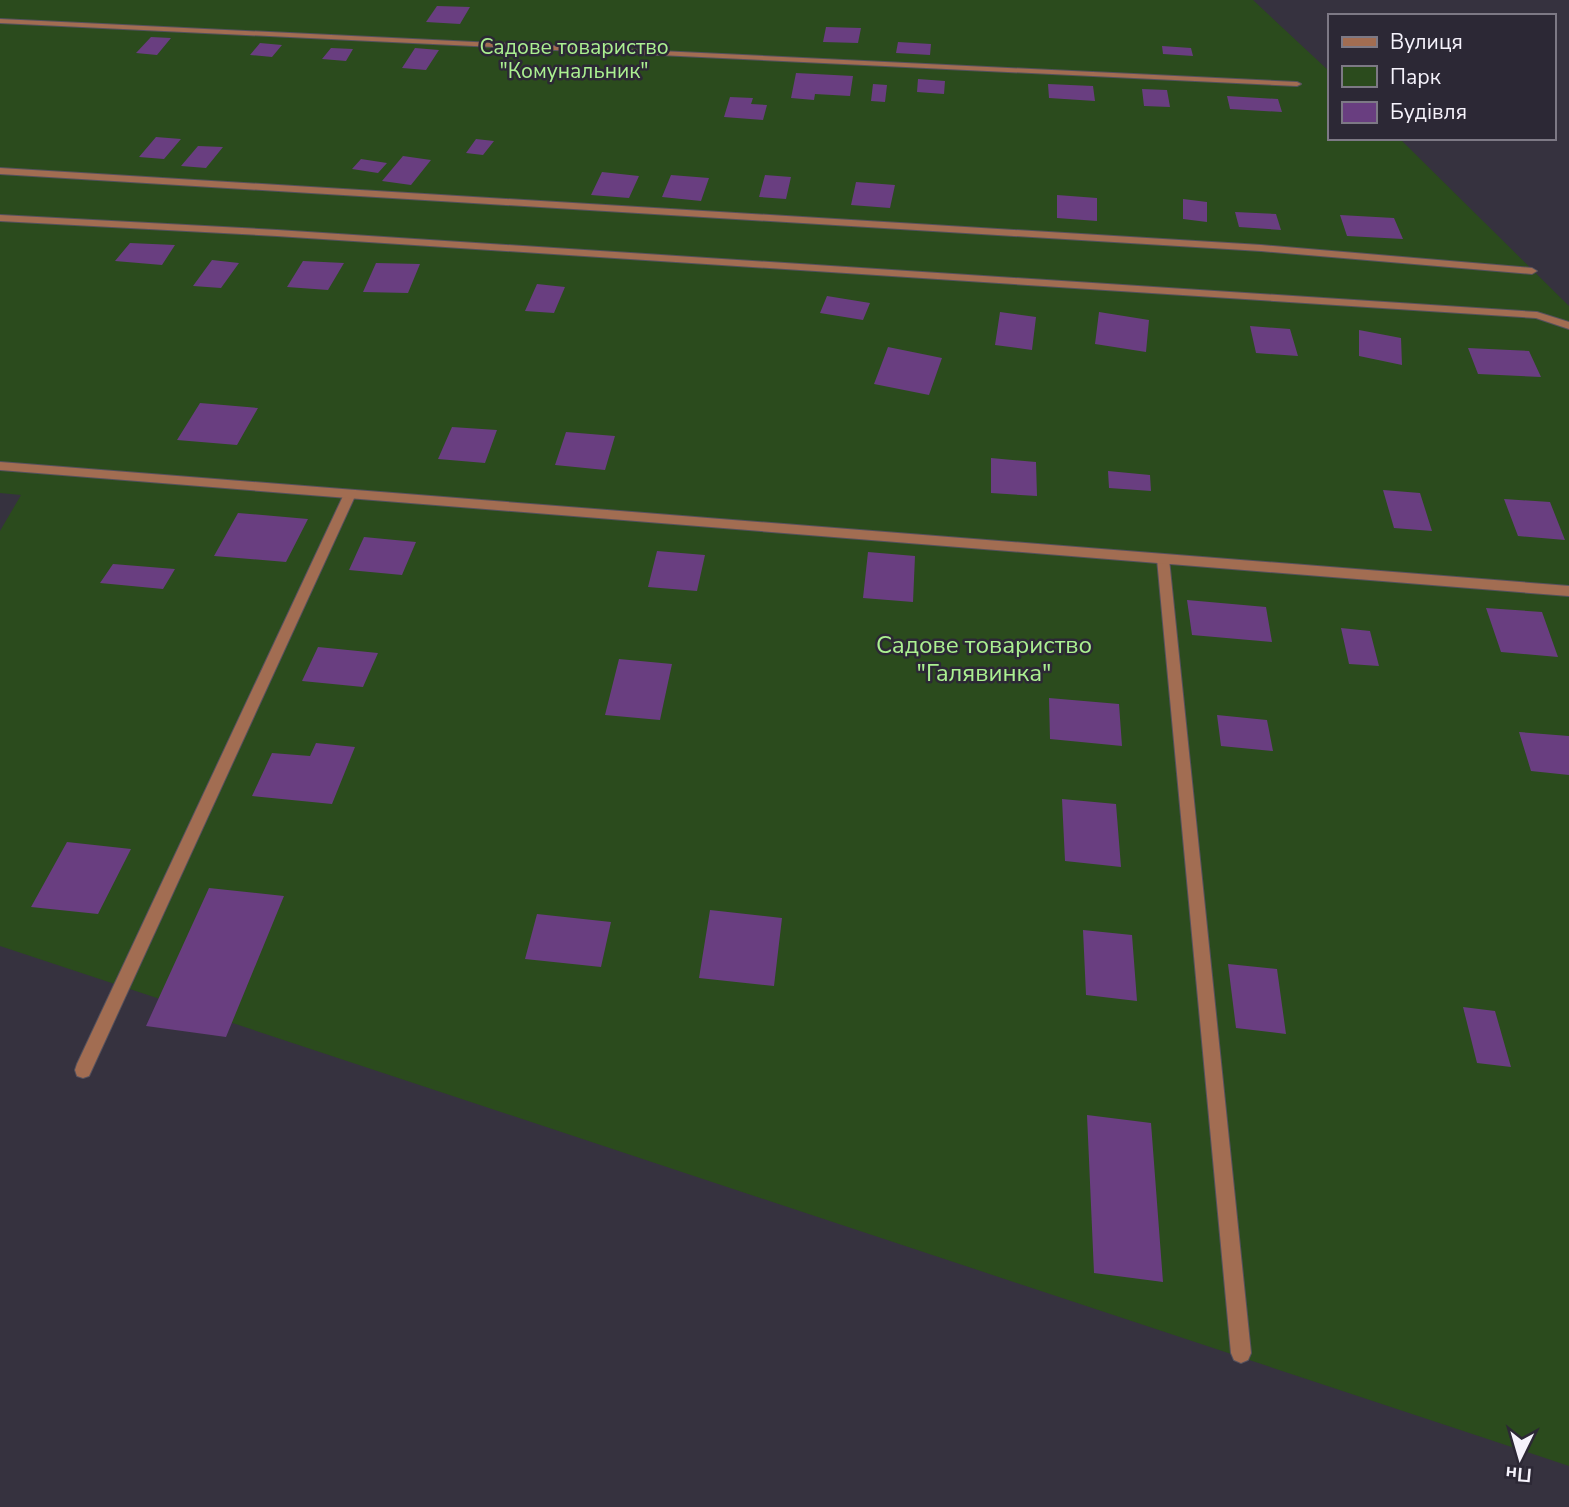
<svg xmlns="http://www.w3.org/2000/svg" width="1569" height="1507" viewBox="0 0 1569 1507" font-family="'Nunito Sans',sans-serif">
	<rect width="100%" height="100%" fill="#36323f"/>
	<!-- green -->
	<path fill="#2b4b1d" d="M0,0h1253l76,71v67h70l170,168v1160l-1569,-520v-415l21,-36 -21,-2z"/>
	<!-- building -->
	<path fill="#693e80" d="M437,6l33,1 -10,17 -34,-2z
		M826,27l35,1 -3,15 -35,-1z
		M151,37l20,1 -14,17 -21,-2z
		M898,42l33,2 -1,11 -34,-2z
		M260,43l22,2 -10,12 -22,-2z
		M1162,46l29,2 2,8 -30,-2z
		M331,48l22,1 -7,12 -24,-2z
		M415,48l24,2 -13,20 -24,-2z
		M796,73l57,3 -3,20 -35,-2 -1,6 -23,-2z
		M918,79l27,2 -1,13 -27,-2z
		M873,84l14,1 -2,17 -14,-1z
		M1048,84l45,2 2,15 -46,-3z
		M1142,89l25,1 3,17 -26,-1z
		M1227,96l51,3 4,13 -52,-3z
		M730,97l23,1 -2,6 16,1 -4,15 -39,-3z
		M156,137l25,2 -17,20 -25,-2z
		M476,139l18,2 -11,14 -17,-2z
		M198,146l25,1 -17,21 -25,-2z
		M403,156l28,4 -20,25 -29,-4z
		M361,159l26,4 -9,10 -26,-4z
		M602,172l37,4 -10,22 -38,-3z
		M671,175l38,3 -8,23 -39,-4z
		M765,175l26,2 -5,22 -27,-2z
		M856,182l39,3 -5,23 -39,-3z
		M1057,195l40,3v23l-40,-3z
		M1183,199l24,3v20l-24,-3z
		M1235,212l41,2 5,16 -42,-3z
		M1340,215l54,3 9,21 -56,-3z
		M130,243l45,2 -13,20 -47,-4z
		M212,260l27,3 -18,25 -28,-2z
		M303,261l41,2 -16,27 -41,-3z
		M376,263l44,1 -12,29 -45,-1z
		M537,284l28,3 -11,26 -29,-2z
		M827,296l43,7 -7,17 -43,-7z
		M1000,312l36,5 -4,33 -37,-5z
		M1099,312l50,8 -3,32 -51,-8z
		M1250,326l40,3 8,27 -42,-3z
		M1359,330l42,8 1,27 -43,-9z
		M888,347l54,11 -13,37 -55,-11z
		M1468,348l61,3 12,26 -63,-3z
		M200,403l58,5 -21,37 -60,-5z
		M452,427l45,3 -12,33 -47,-4z
		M566,432l49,4 -10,34 -50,-5z
		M991,458l45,4 1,34 -46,-3z
		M1108,471l42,4 1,16 -42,-3z
		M1383,490l37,3 12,38 -38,-3z
		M1504,499l46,3 15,38 -47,-4z
		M238,513l70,6 -22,43 -72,-6z
		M364,537l52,5 -14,33 -53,-5z
		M657,551l48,4 -8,36 -49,-4z
		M868,552l47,4 -2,46 -50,-4z
		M113,564l62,5 -12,20 -63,-6z
		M1187,600l79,7 6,35 -80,-7z
		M1486,608l56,4 16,45 -57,-5z
		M1341,628l29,3 9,35 -30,-2z
		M318,647l60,6 -15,34 -61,-6z
		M619,659l53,5 -12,56 -55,-5z
		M1049,698l70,6 3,42 -72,-7z
		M1217,715l50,5 6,31 -52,-5z
		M1519,732l50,4v39l-38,-4z
		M316,743l39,4 -23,57 -80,-8 20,-43 38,3z
		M1062,799l54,5 5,63 -56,-6z
		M67,842l64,7 -33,65 -67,-7z
		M209,888l75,8 -58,141 -80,-11z
		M710,910l72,8 -8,68 -75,-8z
		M537,914l74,8 -10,45 -76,-8z
		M1083,930l49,5 5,66 -51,-6z
		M1228,964l49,5 9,65 -50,-6z
		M1463,1007l32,4 16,56 -34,-4z
		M1087,1115l64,8 12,159 -69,-9z"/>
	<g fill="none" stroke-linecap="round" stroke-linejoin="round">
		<!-- service casing -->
		<g stroke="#55515d" stroke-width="2">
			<path id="service" d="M350,490l6,4 -267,582 -6,2 -6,-2 -2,-6 2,-6 267,-570z
				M1163,554l6,5 82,794 -3,7 -7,3 -7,-3 -3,-7 -74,-794z"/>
		</g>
		<!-- minor casing -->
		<g stroke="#55515d" stroke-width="2">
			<path id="minor" d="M0,19l1297,63 4,2 -4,2 -1297,-63z
				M0,168l1261,77 271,23 5,3 -5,3 -271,-23 -1261,-77z
				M0,215l277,15 1260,82 32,10v7l-33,-11 -1259,-82 -277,-15z
				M0,462l1569,124v10l-1569,-126z"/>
		</g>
		<!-- service -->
		<use href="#service" fill="#a26d52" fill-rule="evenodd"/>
		<!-- minor -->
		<use href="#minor" fill="#a26d52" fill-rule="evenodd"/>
	</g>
	<g text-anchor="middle" stroke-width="5" stroke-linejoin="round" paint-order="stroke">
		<!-- far-park labels -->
		<g font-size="21" fill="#abf091" stroke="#2c2835">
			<text x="574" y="54">Садове товариство<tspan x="574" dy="24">"Комунальник"</tspan></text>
		</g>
		<!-- park labels -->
		<g font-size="24" fill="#abf091" stroke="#2c2835">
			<text x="984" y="653">Садове товариство<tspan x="984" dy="28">"Галявинка"</tspan></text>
		</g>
	</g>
	<!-- legend -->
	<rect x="1328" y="14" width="228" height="126" fill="#2c2835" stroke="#7d7985" stroke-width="2"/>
	<rect x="1342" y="37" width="35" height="10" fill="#a26d52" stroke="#7d7985" stroke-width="2"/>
	<text x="1390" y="49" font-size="21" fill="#f6f3fc">Вулиця</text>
	<rect x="1342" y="66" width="35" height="21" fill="#2b4b1d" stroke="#7d7985" stroke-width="2"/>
	<text x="1390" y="84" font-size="21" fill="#f6f3fc">Парк</text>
	<rect x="1342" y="102" width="35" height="21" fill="#693e80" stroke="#7d7985" stroke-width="2"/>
	<text x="1390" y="119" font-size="21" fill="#f6f3fc">Будівля</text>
	<!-- north arrow -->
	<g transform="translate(1520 1458) rotate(185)" stroke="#2c2835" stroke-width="5" paint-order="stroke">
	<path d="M0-5L12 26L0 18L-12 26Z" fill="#f6f3fc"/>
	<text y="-10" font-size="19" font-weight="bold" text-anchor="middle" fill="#f6f3fc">Пн</text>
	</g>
</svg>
